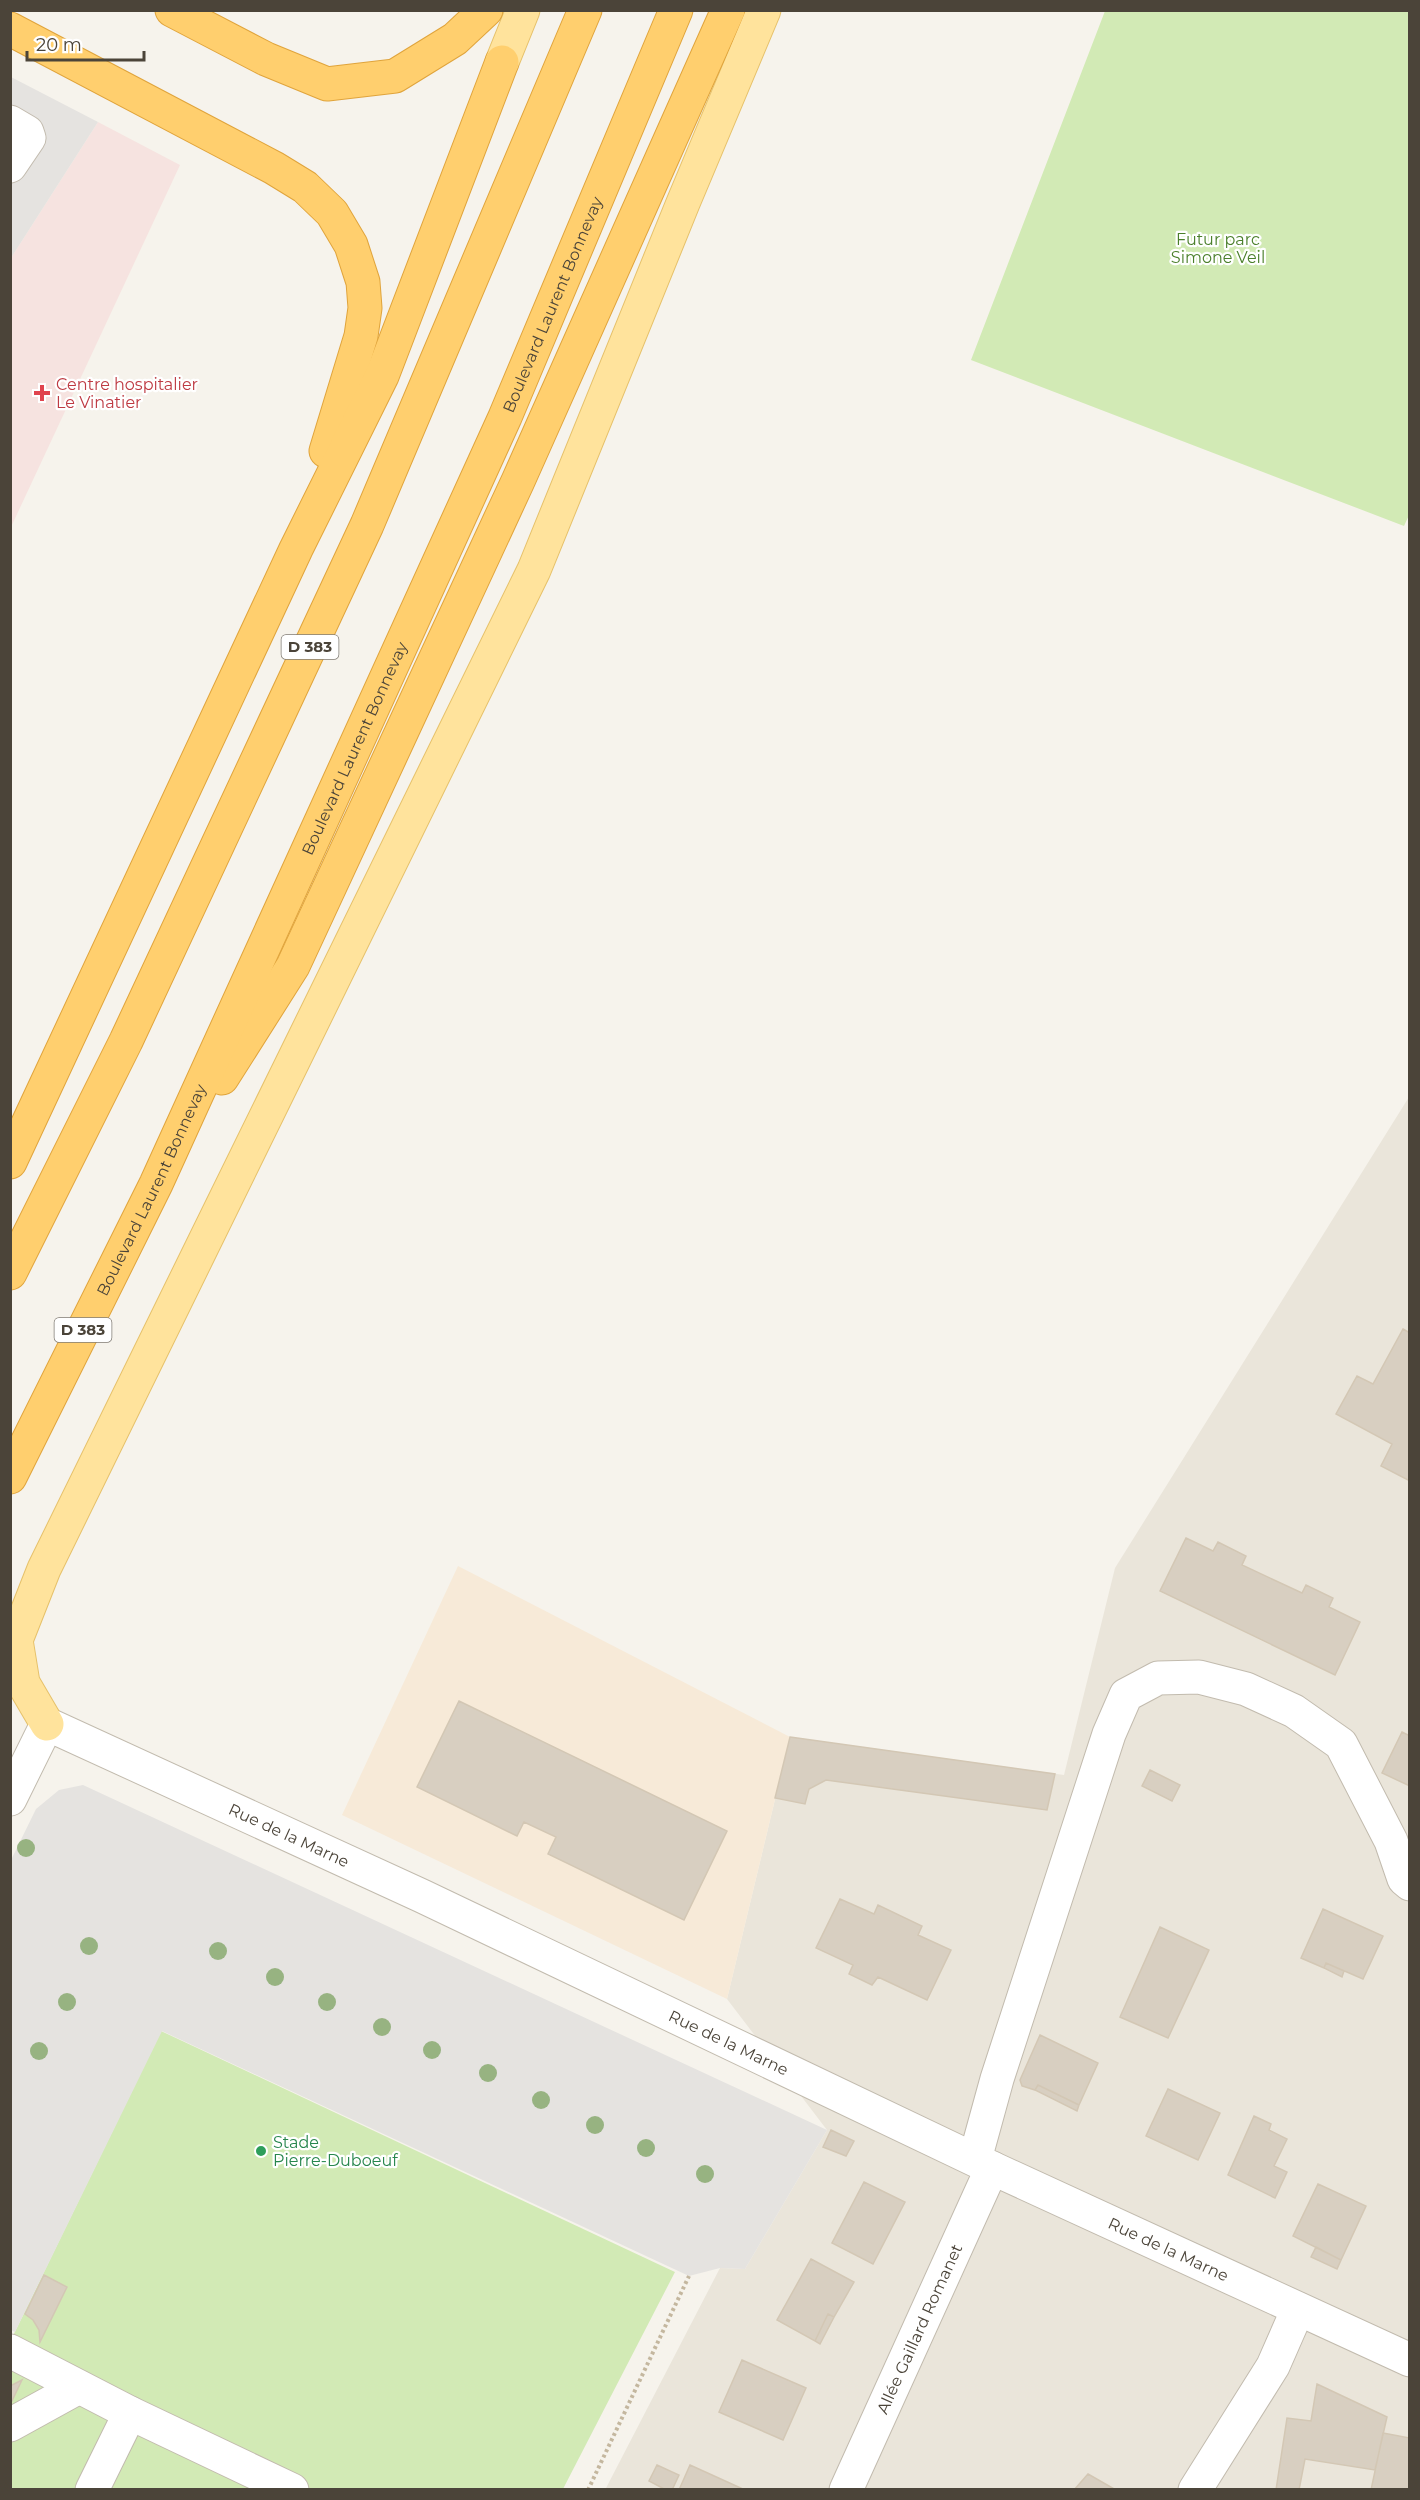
<svg xmlns="http://www.w3.org/2000/svg" width="1420" height="2500" viewBox="0 0 1420 2500" font-family="Montserrat,sans-serif">
	<rect width="100%" height="100%" fill="#f6f3ec"/>
	<!-- residential -->
	<path fill="#eae5da" d="M1409,1097v1392l-804,1 115,-222 25,1 82,-139 -100,-131 63,-262 274,38 51,-207z"/>
	<!-- commercial -->
	<path fill="#f7ead8" d="M458,1566l332,171 -63,262 -385,-184z"/>
	<!-- medical -->
	<path fill="#f6e3e0" d="M98,122l82,43 -169,362v-269z"/>
	<!-- green -->
	<path fill="#d2eab5" d="M1105,11h304l1,502 -6,13 -433,-166z
		M161,2031l514,241 -112,217h-552l-1,-147z"/>
	<!-- parking -->
	<path fill="#e5e3e0" d="M11,77l87,45 -87,136z
		M83,1785l744,345 -82,139 -25,-1 -31,8 -527,-245 -147,301 -4,-2v-470l25,-51 23,-19z"/>
	<!-- building -->
	<path fill="#d8cfc1" stroke="#d3c7b4" stroke-width="1.5" d="M1403,1329l7,4v148l-29,-15 11,-22 -56,-30 21,-38 16,8z
		M1186,1538l27,13 5,-9 28,14 -4,9 60,28 4,-8 27,13 -4,9 31,15 -25,53 -175,-84z
		M459,1701l268,130 -43,89 -136,-66 8,-17 -32,-15 -7,14 -100,-49z
		M1402,1732l8,4v50l-28,-13z
		M790,1737l265,37 -8,36 -221,-30 -17,9 -4,15 -30,-6z
		M1150,1770l30,15 -8,16 -30,-15z
		M840,1899l34,15 4,-9 44,21 -4,9 33,15 -24,50 -49,-23 -6,8 -23,-11 4,-9 -37,-17z
		M1323,1909l60,27 -20,43 -37,-16 -2,5 -23,-10z
		M1160,1927l49,23 -41,88 -48,-21z
		M1326,1963l18,8 -2,6 -18,-9z
		M1040,2035l58,28 -19,42 -41,-20 -3,5 -13,-4 -2,-6z
		M1038,2085l41,20 -2,6 -42,-21z
		M1168,2089l52,24 -22,47 -52,-24z
		M1254,2116l17,8 -2,6 18,9 -13,27 13,6 -12,26 -47,-23z
		M831,2130l23,11 -8,15 -23,-9z
		M864,2182l41,20 -32,62 -41,-21z
		M1318,2184l48,22 -25,54 -48,-24z
		M1316,2247l25,13 -4,9 -26,-12z
		M811,2259l43,23 -20,35 -6,-3 -13,27 -38,-21z
		M44,2275l23,12 -27,55 -1,-12 -6,-10 -8,-6z
		M828,2314l6,3 -14,27 -5,-3z
		M742,2360l64,28 -23,52 -64,-28z
		M22,2380l-12,25v-19z
		M1317,2384l70,33 -12,53 -70,-11 -6,31h-23l11,-72 24,3z
		M1383,2433l27,5v52h-39z
		M657,2465l22,10 -7,15h-6l-17,-9z
		M690,2465l55,25h-66z
		M1088,2474l28,16h-42z"/>
	<g fill="none" stroke-linecap="round" stroke-linejoin="round">
		<!-- minor casing -->
		<g stroke="#c2bbae" stroke-width="35">
			<g id="minor">
				<path d="M10,122l17,10 2,6 -19,28"/>
				<path id="s1" d="M10,1799l37,-75 375,172 570,272 418,192"/>
				<path d="M975,2159l22,-80 112,-345 17,-39 32,-17 41,-1 47,12 48,22 47,33 50,97 13,38 6,5"/>
				<path d="M10,2351l120,62 162,77"/>
				<path d="M10,2425l69,-38"/>
				<path d="M92,2490l38,-77"/>
				<path id="s2" d="M846,2490l146,-322"/>
				<path d="M1195,2490l78,-124 25,-57"/>
			</g>
		</g>
		<!-- major casing -->
		<g stroke="#e6c16a" stroke-width="35">
			<path id="major" d="M502,62l21,-52
				M47,1724l-24,-41 -7,-43 28,-71 490,-999 149,-367 81,-193"/>
		</g>
		<!-- highway casing -->
		<g stroke="#e0a43c" stroke-width="35">
			<g id="highway">
				<path d="M172,10l94,49 61,25 68,-8 60,-37 31,-29"/>
				<path d="M10,29l264,139 31,19 27,26 19,32 12,37 2,26 -4,28 -35,115"/>
				<path d="M222,1078l71,-112 225,-485 210,-471"/>
				<path d="M10,1162l286,-613 86,-173 120,-314"/>
				<path d="M10,1273l116,-232 241,-516 218,-515"/>
				<path id="s3" d="M10,1477l146,-293 349,-767 171,-407"/>
			</g>
		</g>
		<!-- path -->
		<path stroke="#c4b79f" stroke-width="4" stroke-dasharray="3 3" stroke-linecap="butt" d="M588,2490l101,-214"/>
		<!-- minor -->
		<use href="#minor" stroke="#fff" stroke-width="33"/>
		<!-- major -->
		<use href="#major" stroke="#ffe39c" stroke-width="33"/>
		<!-- highway -->
		<use href="#highway" stroke="#ffcf6e" stroke-width="33"/>
	</g>
	<!-- trees -->
	<g fill="#97b381">
		<circle cx="26" cy="1848" r="9"/>
		<circle cx="89" cy="1946" r="9"/>
		<circle cx="218" cy="1951" r="9"/>
		<circle cx="275" cy="1977" r="9"/>
		<circle cx="67" cy="2002" r="9"/>
		<circle cx="327" cy="2002" r="9"/>
		<circle cx="382" cy="2027" r="9"/>
		<circle cx="432" cy="2050" r="9"/>
		<circle cx="39" cy="2051" r="9"/>
		<circle cx="488" cy="2073" r="9"/>
		<circle cx="541" cy="2100" r="9"/>
		<circle cx="595" cy="2125" r="9"/>
		<circle cx="646" cy="2148" r="9"/>
		<circle cx="705" cy="2174" r="9"/>
	</g>
	<!-- markers -->
	<path fill="#e0444e" stroke="#fff" stroke-width="2" d="M39 384h6v6h6v6h-6v6h-6v-6h-6v-6h6z"/>
	<circle fill="#2e9e5b" stroke="#fff" stroke-width="2" cx="261" cy="2151" r="6"/>
	<g text-anchor="middle" stroke-width="4.5" stroke-linejoin="round" paint-order="stroke">
		<!-- shield labels -->
		<g fill="#fff" stroke="#817c74" stroke-width="1.5">
			<rect x="281.5" y="635" width="57" height="24" rx="4.5"/>
			<rect x="54.5" y="1318" width="57" height="24" rx="4.5"/>
		</g>
		<g font-size="15" font-weight="bold" fill="#4b4439">
			<text x="310" y="652">D 383</text>
			<text x="83" y="1335">D 383</text>
		</g>
		<!-- park labels -->
		<g font-size="16" fill="#4a7f2a" stroke="#fff">
			<text x="1218" y="245">Futur parc<tspan x="1218" dy="18">Simone Veil</tspan></text>
		</g>
		<!-- street labels -->
		<g font-size="16" fill="#4b4439" stroke="#fff">
			<text dy="6" stroke="none"><textPath href="#s3" startOffset="1292">Boulevard Laurent Bonnevay</textPath></text>
			<text dy="6" stroke="none"><textPath href="#s3" startOffset="806">Boulevard Laurent Bonnevay</textPath></text>
			<text dy="6" stroke="none"><textPath href="#s3" startOffset="320">Boulevard Laurent Bonnevay</textPath></text>
			<text dy="6" stroke="none"><textPath href="#s1" startOffset="350">Rue de la Marne</textPath></text>
			<text dy="6" stroke="none"><textPath href="#s1" startOffset="836">Rue de la Marne</textPath></text>
			<text dy="6" stroke="none"><textPath href="#s1" startOffset="1322">Rue de la Marne</textPath></text>
			<text dy="6" stroke="none"><textPath href="#s2" startOffset="177">Allée Gaillard Romanet</textPath></text>
		</g>
		<!-- health labels -->
		<g font-size="16" fill="#be3a42" stroke="#fff" text-anchor="start">
			<text x="56" y="390">Centre hospitalier<tspan x="56" dy="18">Le Vinatier</tspan></text>
		</g>
		<!-- leisure labels -->
		<g font-size="16" fill="#27864d" stroke="#fff" text-anchor="start">
			<text x="273" y="2148">Stade<tspan x="273" dy="18">Pierre-Duboeuf</tspan></text>
		</g>
	</g>
	<!-- border -->
	<rect width="1420" height="2500" fill="none" stroke="#4b4439" stroke-width="24"/>
	<!-- scale -->
	<path d="M27 51v9h117v-9" fill="none" stroke="#4b4439" stroke-width="3"/>
	<text x="36" y="51" font-size="18" fill="#4b4439" stroke="#ffffff" stroke-width="4.5" paint-order="stroke">20 m</text>
</svg>
